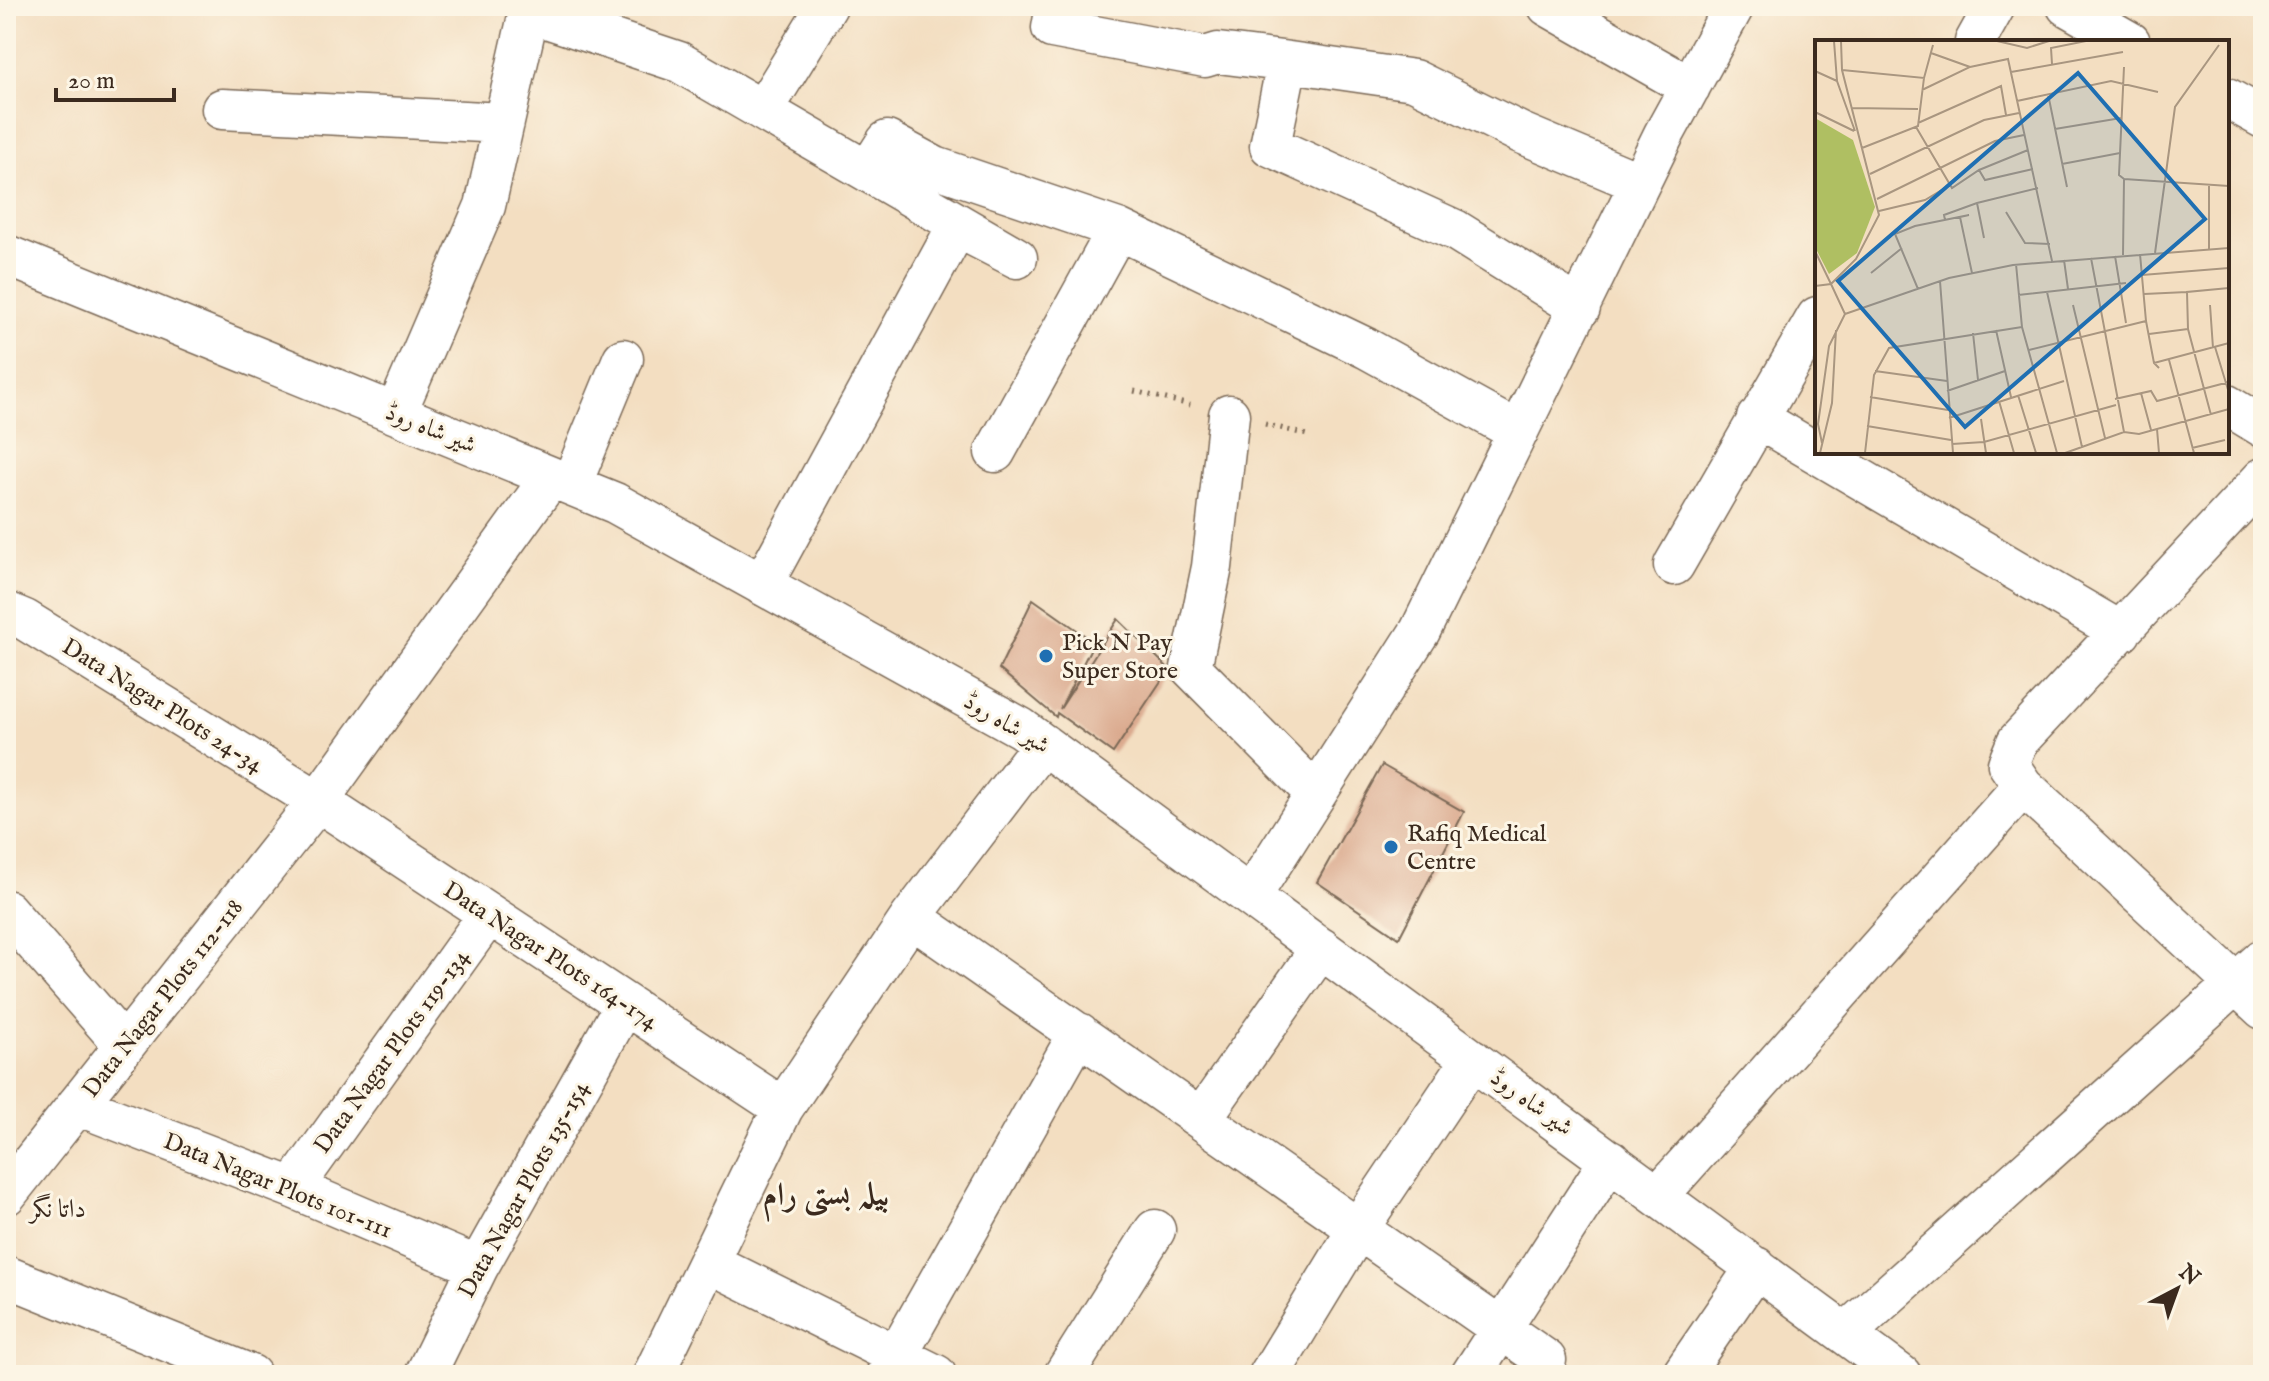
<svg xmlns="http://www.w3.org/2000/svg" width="2269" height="1381" viewBox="0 0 2269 1381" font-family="'IM FELL English',Amiri,serif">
	<rect width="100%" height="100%" fill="#fcf5e5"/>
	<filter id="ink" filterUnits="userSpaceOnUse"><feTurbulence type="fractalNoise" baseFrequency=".0125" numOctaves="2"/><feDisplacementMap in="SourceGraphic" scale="16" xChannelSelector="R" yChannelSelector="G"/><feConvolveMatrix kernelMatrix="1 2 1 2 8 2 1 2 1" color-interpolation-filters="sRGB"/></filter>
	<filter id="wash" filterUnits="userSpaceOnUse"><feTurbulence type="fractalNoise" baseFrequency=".006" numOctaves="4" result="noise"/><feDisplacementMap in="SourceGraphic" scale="32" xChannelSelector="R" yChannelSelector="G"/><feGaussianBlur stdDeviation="1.8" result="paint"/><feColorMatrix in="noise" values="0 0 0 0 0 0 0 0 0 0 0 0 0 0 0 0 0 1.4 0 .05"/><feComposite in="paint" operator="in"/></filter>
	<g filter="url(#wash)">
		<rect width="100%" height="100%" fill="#f3dec1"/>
		<g id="blocks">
			<!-- building -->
			<path fill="#daa98d" d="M1033,599l61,43 -34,67 58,-90 51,50 -56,84 -56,-40 -1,4 -57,-48z
				M1382,765l82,47 -65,126 -82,-56z"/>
		</g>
	</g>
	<g filter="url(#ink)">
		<use href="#blocks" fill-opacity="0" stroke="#7b6957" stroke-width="2"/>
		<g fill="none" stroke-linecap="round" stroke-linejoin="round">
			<!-- minor casing -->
			<g stroke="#7b6957" stroke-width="43">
				<path id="minor" d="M1056,6l-4,22 153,29 13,-4 64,8 2,17 -14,68 185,84 125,78
					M1548,6l142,81
					M2067,6l63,36
					M1975,42l20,-36
					M1282,61l132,19 107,53 119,50
					M2227,98l36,20
					M222,109l282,14
					M763,110l64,-104
					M868,171l19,-30 48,26 183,62 248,119 152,84
					M6,255l609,248 406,225 880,647
					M2227,405l36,22
					M396,413l89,-207 44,-194 150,50 338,196 -60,-31 -195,358
					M1229,415l-17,152 -21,101 125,126
					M1757,418l364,214
					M995,452l123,-223
					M571,485l52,-126
					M1674,565l143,-248
					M6,612l19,8 293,181 465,307
					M2023,786l240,223
					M1251,896l169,-265 244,-497 70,-128
					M6,910l118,135
					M911,917l635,443
					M77,1105l216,83 185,79
					M1201,1119l120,-171
					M293,1188l196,-274
					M6,1195l312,-394 233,-324
					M1659,1195l364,-409 -15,-22 9,-22 246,-264
					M708,1262l228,113
					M6,1276l245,99
					M1846,1333l417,-374
					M425,1375l53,-108 147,-263
					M653,1375l130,-267 128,-191 132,-173
					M886,1375l193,-342
					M1064,1375l91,-145
					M1269,1375l89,-146 114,-170
					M1471,1375l139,-215
					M1682,1375l74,-108"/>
			</g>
			<!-- path -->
			<path stroke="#7b6957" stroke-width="5" stroke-dasharray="2 6" stroke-linecap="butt" d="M1134,391l60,15
				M1265,424l46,12"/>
			<!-- minor -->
			<use href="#minor" stroke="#fff" stroke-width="40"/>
		</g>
	</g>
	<!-- markers -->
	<g fill="#1f6fb2" stroke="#fcf5e5" stroke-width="3">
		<circle cx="1046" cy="656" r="8"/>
		<circle cx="1391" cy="847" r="8"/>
	</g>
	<g text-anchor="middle" stroke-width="6" stroke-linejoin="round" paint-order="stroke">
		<!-- street labels -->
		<g font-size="24" fill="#3b2a1e" stroke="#fcf5e5">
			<text transform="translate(431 428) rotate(22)" y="8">شیر شاہ روڈ</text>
			<text transform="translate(163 705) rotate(32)" y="8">Data Nagar Plots 24-34</text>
			<text transform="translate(1007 723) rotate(31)" y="8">شیر شاہ روڈ</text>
			<text transform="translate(551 955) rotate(33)" y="8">Data Nagar Plots 164-174</text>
			<text transform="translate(162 998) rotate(-52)" y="8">Data Nagar Plots 112-118</text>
			<text transform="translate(391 1051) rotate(-54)" y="8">Data Nagar Plots 119-134</text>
			<text transform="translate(1532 1102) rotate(36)" y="8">شیر شاہ روڈ</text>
			<text transform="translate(278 1185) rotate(22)" y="8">Data Nagar Plots 101-111</text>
			<text transform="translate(523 1189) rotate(-61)" y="8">Data Nagar Plots 135-154</text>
		</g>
		<!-- poi labels -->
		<g font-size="24" fill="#3b2a1e" stroke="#fcf5e5" text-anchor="start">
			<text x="1062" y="650">Pick N Pay<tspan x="1062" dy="28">Super Store</tspan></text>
			<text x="1407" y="841">Rafiq Medical<tspan x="1407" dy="28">Centre</tspan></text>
		</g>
		<!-- neighbourhood labels -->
		<g font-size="26" fill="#3b2a1e" stroke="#fcf5e5">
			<text x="58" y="1217">داتا نگر</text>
		</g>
		<!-- district labels -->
		<g font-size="32" font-weight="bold" fill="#3b2a1e" stroke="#fcf5e5">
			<text x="826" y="1205">بیلہ بستی رام</text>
		</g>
	</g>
	<!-- overview -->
	<g transform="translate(1815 40)">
		<rect width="414" height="414" fill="#f3dec1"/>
		<path d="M0,78l38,22 22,67 -18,46 -28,21 -14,-27z" fill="#afbf62"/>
		<path fill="none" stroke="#a99680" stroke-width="2" d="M19,1l3,40 18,50M59,1h60M182,1l30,7 22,-7M237,24l-1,-16 35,-7M155,27l38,-8 44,202M27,30l82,8 9,-33M0,31l22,10M196,32l112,-20M107,50l48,-23 -39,-14M233,54l19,93M202,61l94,-20 47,11M37,68l66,1M0,72l39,19M103,83l83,-37 5,29M101,87l36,61 27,-18 6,10 48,-11M240,89l66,-11M47,108l56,-22 6,-48M247,124l58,-11M164,130l49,-20M55,134l114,-54 35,-7M309,139l105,7M394,144v65M62,159l118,-58 29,-6M162,163l7,35M64,171l46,-11 25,-15M191,172l19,31 25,1M130,180l-1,-5 33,-12 61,-15M0,211l16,33M340,213l20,-146 44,-62M325,214l6,67 8,42 5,5M308,215l1,-76 -5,-4 5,-108M300,216l11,67M276,218l33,174M249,220l4,29M201,224l6,63 35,126M56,233l31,-25M327,235l87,-7M125,241l13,172M0,246l16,-2 25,-25 23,-44 -37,-145 -1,-29M103,249l-23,-55 20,-8 54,-11 -9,2 12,56M232,252l35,155M329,254l43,-2M203,255l108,-12M258,265l32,133M395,265l3,43M30,274l104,-36 64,-13 216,-17M181,290l15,67M158,293l5,47M334,294l39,-5M400,307l14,46M214,310l117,-29M354,320l25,93M339,323l75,-20M60,331l72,10M132,351l58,-20M326,353l10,37M203,355l18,58M55,357l78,13M300,359l36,-8 6,10 72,-19M184,361l15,52M396,375l-23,-86 -1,-37 42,-4M134,378l115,-37M166,379l5,34M52,386l84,14M342,389l2,24M7,403l-4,-19 11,-78 16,-32 -14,-30M137,404l32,-2 132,-37M377,408l33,-8M5,413l12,-50 4,-73M50,413l9,-78 15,-27 133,-21M250,413l59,-21 15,2 90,-25"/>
		<path fill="#1f6fb2" fill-opacity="0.15" stroke="#1f6fb2" stroke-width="4" d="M263,33l127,146 -240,208 -127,-146z"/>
		<rect width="414" height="414" fill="none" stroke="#3b2a1e" stroke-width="4"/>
	</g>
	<!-- margin -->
	<rect width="2269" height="1381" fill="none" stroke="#fcf5e5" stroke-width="32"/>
	<!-- north arrow -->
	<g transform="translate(2177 1289) rotate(41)" stroke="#fcf5e5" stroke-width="6" paint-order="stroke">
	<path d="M0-6L14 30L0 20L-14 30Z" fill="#3b2a1e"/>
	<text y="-12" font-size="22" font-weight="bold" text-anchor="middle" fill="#3b2a1e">N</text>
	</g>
	<!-- scale -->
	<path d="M56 88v12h118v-12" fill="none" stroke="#3b2a1e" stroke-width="4"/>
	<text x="68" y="88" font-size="24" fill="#3b2a1e" stroke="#fcf5e5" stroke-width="6" paint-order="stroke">20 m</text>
</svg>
